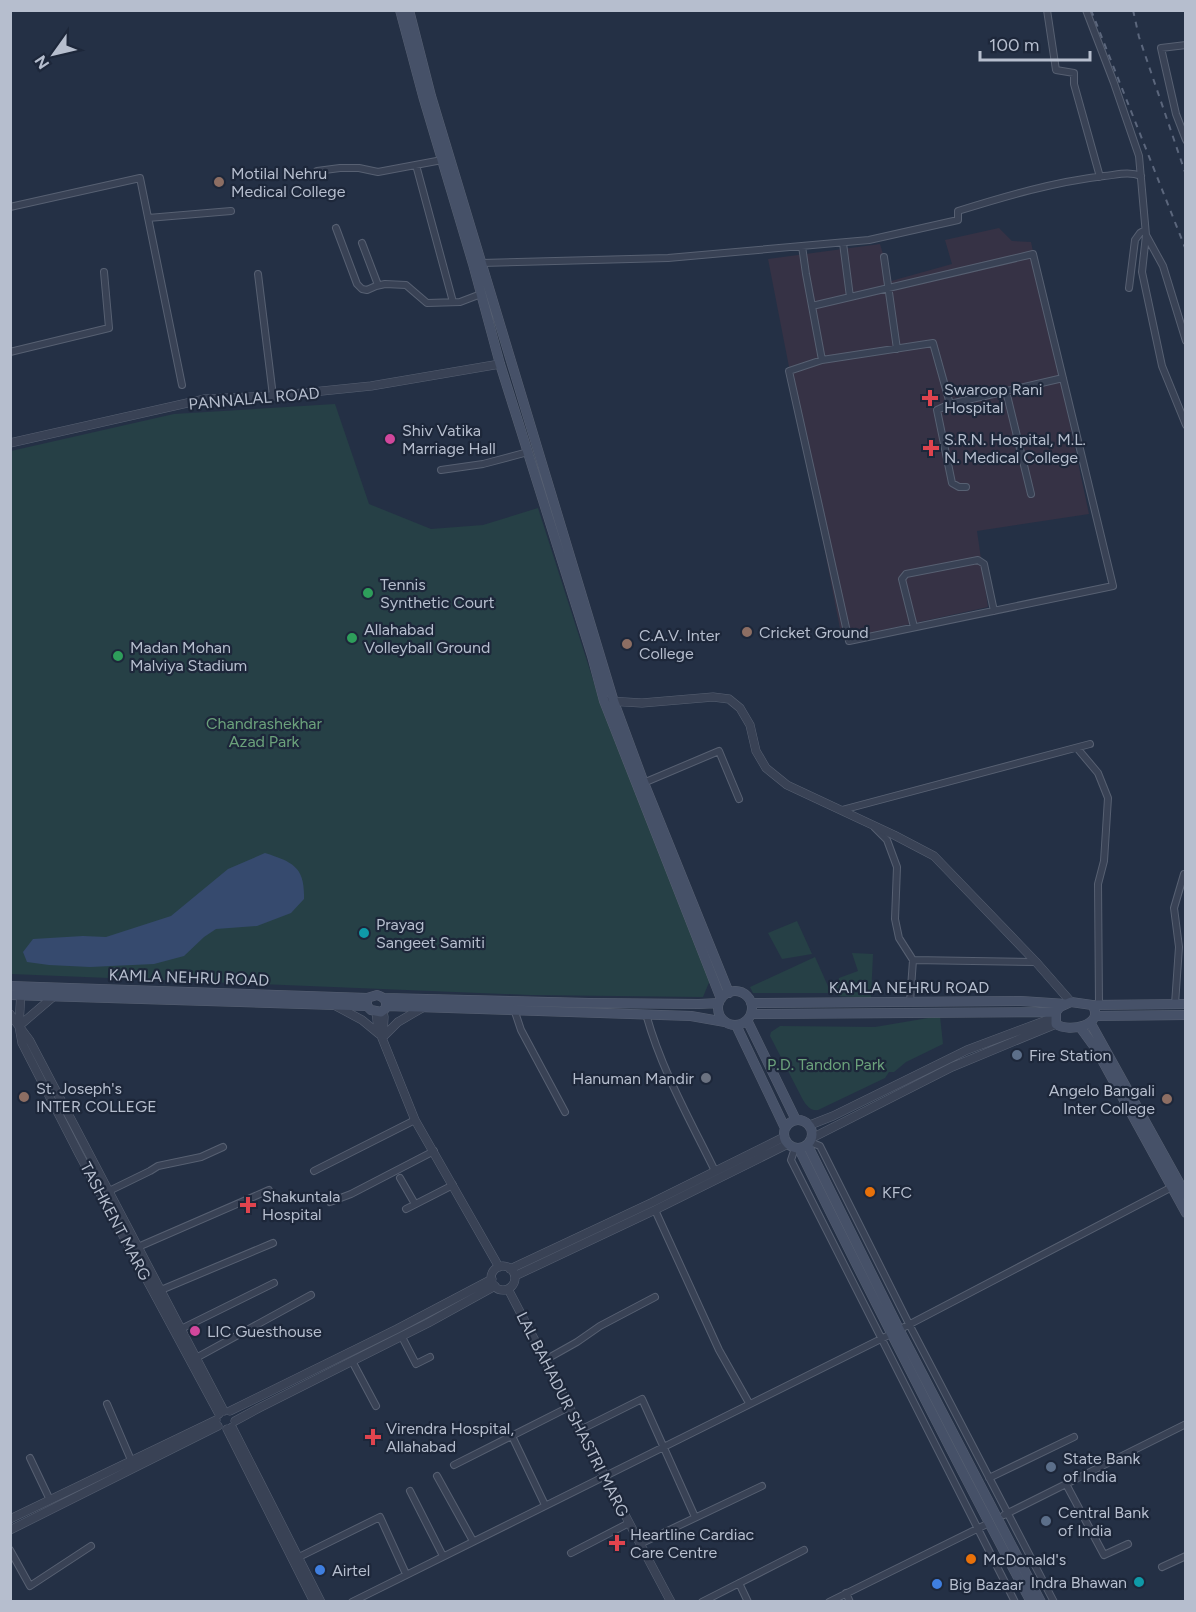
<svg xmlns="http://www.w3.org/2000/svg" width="1196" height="1612" viewBox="0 0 1196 1612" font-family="Figtree,sans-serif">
	<rect width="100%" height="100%" fill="#243045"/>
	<!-- medical -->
	<path fill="#363245" d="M999,228l13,13 19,1 58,272 -112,17 11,76 -146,32 -74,-380 112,-15 11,37 61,-17 -7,-24z"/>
	<!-- green -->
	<path fill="#264046" d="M335,404l34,100 62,25 52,-4 55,-17 65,203 107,269 -7,17 -173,-2 -519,-21v-523l163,-37z
		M797,921l15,33 -30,5 -14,-26z
		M852,953l21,1 -2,44 -33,-2 -3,-10 3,-2 1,-6 19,-7z
		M815,957l16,36h-78l-3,-6z
		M940,1016l3,28 -37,18 -12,10h-5l-4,6 -67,32c-8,1 -11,-4 -15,-10l-33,-64 1,-4 9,-6 95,1z"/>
	<!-- water -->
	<path fill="#364a6e" d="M265,853c28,9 40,14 39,46l-13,14 -34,13 -41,3 -12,8 -20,19 -30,8 -64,3 -41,-2 -22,-3 -4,-10 10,-13 50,-3 23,1 65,-21 57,-47z"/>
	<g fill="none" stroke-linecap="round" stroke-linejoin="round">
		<!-- minor casing -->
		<g stroke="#576072" stroke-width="8">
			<path id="minor" d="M1047,10l9,60 18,3v11l26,93
				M1086,10l28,73 25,73 7,79 -4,37 20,94 24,59
				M1186,45l-25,3 15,66 10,26
				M416,165l37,137
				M317,171l23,-3h19l19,4 64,-12
				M10,207l130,-29 42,207
				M148,218l83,-7
				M336,228l21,56 5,5 5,1 9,-4 9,-2 21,1 21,18 33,-1 21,-8
				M1146,235l17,31 23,75
				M362,243l16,42
				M843,243l7,54
				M802,246l4,28 16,86
				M884,257l13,92
				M481,263l187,-5 201,-18 89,-20v-9c48,-15 96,-29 146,-35 12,-1 25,-5 37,0
				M258,274l15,122
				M1129,288l6,-48 5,-7 5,-3
				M812,306l221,-52 80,332 -264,55 -60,-270 33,-11 111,-17 17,61 -13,6 15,73 7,4h7
				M10,352l99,-24 -5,-56
				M1006,391l25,103
				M950,404l113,-26
				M441,470l42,-6 45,-12
				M914,627l-12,-48 4,-5 72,-14 6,4 10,47
				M1077,748l21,25 10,25 -4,63 -6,23 1,120
				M641,784l78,-33 20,48
				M842,810l248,-66
				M875,828l12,12 10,27 -2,52 4,19 14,22
				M910,1002l3,-42 123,2
				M1175,1004l4,-57 -5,-39 10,-34
				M514,1009l7,21 44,82
				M646,1014c15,55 44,106 69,157
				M810,1142l10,4 89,178 145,278
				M795,1148l-4,12 224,442
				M314,1171l101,-51
				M400,1178l15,26
				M109,1191l41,-20 8,-5 43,-9 22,-10
				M330,1202l21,-8 83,-43
				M406,1209l47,-24
				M655,1210l64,140 30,53
				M138,1247l131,-57
				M161,1290l112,-47
				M181,1329l93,-46
				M402,1337l14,27 14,-7
				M196,1358l115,-63
				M545,1360l32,-18 23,-16 55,-29
				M352,1361l24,45
				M107,1404l24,56
				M582,1429l60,-30 53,118
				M512,1436l33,69
				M30,1458l20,42
				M454,1465l115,-58
				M437,1476l36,65
				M989,1478l85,-41
				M1066,1484l38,71 24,-11
				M410,1491l33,65
				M1004,1515l182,-91
				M640,1544l122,-58
				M10,1550l20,36 61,-40
				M571,1553l58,-30
				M299,1557l81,-40 26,57
				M1162,1567l24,-11
				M739,1583l9,19
				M846,1593l4,9
				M352,1602l539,-268 281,-147
				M702,1602l102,-52
				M829,1602l160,-79"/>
		</g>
		<!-- tertiary casing -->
		<g stroke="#576072" stroke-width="9">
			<path id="tertiary" d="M10,443l195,-44 68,-3 98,-10 129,-22
				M608,701l34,2 71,-6 16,2 11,9 10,17 6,26 10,17 21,17 107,50 40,21 102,106 35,40
				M21,991l-2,35 3,17 57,111 140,260
				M334,1005l28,15 17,14
				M383,1011l1,6 -1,18
				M376,1012l2,16 37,92 84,147
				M10,1014l20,27 194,370
				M19,1026l35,-30
				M383,1037l15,-15 24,-14
				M810,1125l23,-9 134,-66 88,-33
				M812,1138l140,-71 104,-43
				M491 1278a12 12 0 1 1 24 0a12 12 0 1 1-24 0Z
				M510,1269l143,-67 131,-65
				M515,1276l140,-66 133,-66
				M508,1289c55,104 107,209 163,313
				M230,1411l167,-82 95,-50
				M235,1421l24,-13 169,-85 67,-37
				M232,1427l89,175
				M227,1429l87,173
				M10,1519l206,-99
				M10,1530l208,-104"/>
		</g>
		<!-- secondary casing -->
		<g stroke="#576072" stroke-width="10">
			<path id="secondary" d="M400,10l23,86 50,168 27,100 92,292 12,45 117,298
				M409,10l22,86 183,606 30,81 85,210
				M10,986l357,12
				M718 1008a17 17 0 1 1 34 0a17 17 0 1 1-34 0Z
				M10,995l357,11
				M377,995c7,2 11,6 8,14l-4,3 -10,-2 -4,-4v-8z
				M384,998l205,5 110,1 20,-1
				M1071,1002l21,3c14,20 -23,28 -36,19v-12l4,-5z
				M751,1003l270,-2 45,3
				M1092,1005l94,-1
				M387,1006l304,10 34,6
				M751,1014l305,-2
				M1095,1016l91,-1
				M747,1020l49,100
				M1090,1022l96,173
				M736,1025l49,103
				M1080,1027l16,22 90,164
				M784 1134a14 14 0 1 1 28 0a14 14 0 1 1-28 0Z
				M808,1146l91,183 142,273
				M799,1149c75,152 152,303 232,453"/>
		</g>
		<!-- minor -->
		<use href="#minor" stroke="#394255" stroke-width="6"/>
		<!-- tertiary -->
		<use href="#tertiary" stroke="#394255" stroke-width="8"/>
		<!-- secondary -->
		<use href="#secondary" stroke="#465168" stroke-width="9"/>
		<!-- rail -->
		<path stroke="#5b667c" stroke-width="2" stroke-dasharray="6 6" stroke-linecap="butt" d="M1091,10l95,240
			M1133,10l6,27 47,138"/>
	</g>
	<!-- markers -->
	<g fill="#8d6e63" stroke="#1d273a" stroke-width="2">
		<circle cx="219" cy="182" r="6"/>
		<circle cx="747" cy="632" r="6"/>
		<circle cx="627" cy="644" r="6"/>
		<circle cx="24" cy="1097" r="6"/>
		<circle cx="1167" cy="1099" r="6"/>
	</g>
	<g fill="#e0444e" stroke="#1d273a" stroke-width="2">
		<path d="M927 389h6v6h6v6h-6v6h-6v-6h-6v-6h6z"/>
		<path d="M928 439h6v6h6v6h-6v6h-6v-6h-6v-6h6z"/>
		<path d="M245 1196h6v6h6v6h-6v6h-6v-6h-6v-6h6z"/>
		<path d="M370 1428h6v6h6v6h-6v6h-6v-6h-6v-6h6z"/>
		<path d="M614 1534h6v6h6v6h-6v6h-6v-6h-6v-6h6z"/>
	</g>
	<g fill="#d1479c" stroke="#1d273a" stroke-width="2">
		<circle cx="390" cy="439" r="6"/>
		<circle cx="195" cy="1331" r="6"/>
	</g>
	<g fill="#2e9e5b" stroke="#1d273a" stroke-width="2">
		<circle cx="368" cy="593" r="6"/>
		<circle cx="352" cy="638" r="6"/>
		<circle cx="118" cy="656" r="6"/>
	</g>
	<g fill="#0f9aa8" stroke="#1d273a" stroke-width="2">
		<circle cx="364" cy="933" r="6"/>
		<circle cx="1139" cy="1582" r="6"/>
	</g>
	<g fill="#5c6f8a" stroke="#1d273a" stroke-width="2">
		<circle cx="1017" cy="1055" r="6"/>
		<circle cx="1051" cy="1467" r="6"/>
		<circle cx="1046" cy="1521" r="6"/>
	</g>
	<circle fill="#6b7280" stroke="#1d273a" stroke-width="2" cx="706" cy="1078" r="6"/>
	<g fill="#e8710a" stroke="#1d273a" stroke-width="2">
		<circle cx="870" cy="1192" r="6"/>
		<circle cx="971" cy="1559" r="6"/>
	</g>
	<g fill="#3f7fe0" stroke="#1d273a" stroke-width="2">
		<circle cx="320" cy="1570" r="6"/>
		<circle cx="937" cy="1584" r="6"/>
	</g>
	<g text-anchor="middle" stroke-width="4.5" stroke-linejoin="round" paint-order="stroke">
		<!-- poi labels -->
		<g font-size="16" fill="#b6bece" stroke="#1d273a" text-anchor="start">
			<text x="231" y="179">Motilal Nehru<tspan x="231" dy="18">Medical College</tspan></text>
			<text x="944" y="395">Swaroop Rani<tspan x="944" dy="18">Hospital</tspan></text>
			<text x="402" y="436">Shiv Vatika<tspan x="402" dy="18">Marriage Hall</tspan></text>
			<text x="944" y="445">S.R.N. Hospital, M.L.<tspan x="944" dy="18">N. Medical College</tspan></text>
			<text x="380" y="590">Tennis<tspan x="380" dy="18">Synthetic Court</tspan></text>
			<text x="364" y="635">Allahabad<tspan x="364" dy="18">Volleyball Ground</tspan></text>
			<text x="759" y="638">Cricket Ground</text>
			<text x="639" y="641">C.A.V. Inter<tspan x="639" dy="18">College</tspan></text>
			<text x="130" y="653">Madan Mohan<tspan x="130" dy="18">Malviya Stadium</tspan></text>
			<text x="376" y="930">Prayag<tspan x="376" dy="18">Sangeet Samiti</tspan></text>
			<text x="1029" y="1061">Fire Station</text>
			<text x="694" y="1084" text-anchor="end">Hanuman Mandir</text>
			<text x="36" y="1094">St. Joseph's<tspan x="36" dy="18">INTER COLLEGE</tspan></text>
			<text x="1155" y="1096" text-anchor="end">Angelo Bangali<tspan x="1155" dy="18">Inter College</tspan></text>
			<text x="882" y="1198">KFC</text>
			<text x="262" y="1202">Shakuntala<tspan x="262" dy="18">Hospital</tspan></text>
			<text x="207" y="1337">LIC Guesthouse</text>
			<text x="386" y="1434">Virendra Hospital,<tspan x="386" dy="18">Allahabad</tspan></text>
			<text x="1063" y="1464">State Bank<tspan x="1063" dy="18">of India</tspan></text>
			<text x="1058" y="1518">Central Bank<tspan x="1058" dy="18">of India</tspan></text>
			<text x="630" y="1540">Heartline Cardiac<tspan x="630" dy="18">Care Centre</tspan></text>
			<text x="983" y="1565">McDonald's</text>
			<text x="332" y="1576">Airtel</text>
			<text x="1127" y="1588" text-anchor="end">Indra Bhawan</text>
			<text x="949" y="1590">Big Bazaar</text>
		</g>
		<!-- street labels -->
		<g font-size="16" fill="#b6bece" stroke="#1d273a">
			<text transform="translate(254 398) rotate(-5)" y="6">PANNALAL ROAD</text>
			<text transform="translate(189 977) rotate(2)" y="6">KAMLA NEHRU ROAD</text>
			<text x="909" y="993">KAMLA NEHRU ROAD</text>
			<text transform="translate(116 1221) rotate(62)" y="6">TASHKENT MARG</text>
			<text transform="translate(573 1414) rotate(63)" y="6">LAL BAHADUR SHASTRI MARG</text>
		</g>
		<!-- park labels -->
		<g font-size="16" fill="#6ba17b" stroke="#1d273a">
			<text x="264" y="729">Chandrashekhar<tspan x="264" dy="18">Azad Park</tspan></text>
			<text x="826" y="1070">P.D. Tandon Park</text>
		</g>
	</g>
	<!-- border -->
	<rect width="1196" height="1612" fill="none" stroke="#b6bece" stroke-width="24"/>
	<!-- north arrow -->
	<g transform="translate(54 54) rotate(236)" stroke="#1d273a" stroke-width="4.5" paint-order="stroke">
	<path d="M0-4.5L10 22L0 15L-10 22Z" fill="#b6bece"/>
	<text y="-9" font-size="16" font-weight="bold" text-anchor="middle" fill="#b6bece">N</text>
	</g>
	<!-- scale -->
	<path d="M980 51v9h110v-9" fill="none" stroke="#b6bece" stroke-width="3"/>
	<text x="989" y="51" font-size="18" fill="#b6bece" stroke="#1d273a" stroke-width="4.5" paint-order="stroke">100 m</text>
</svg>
